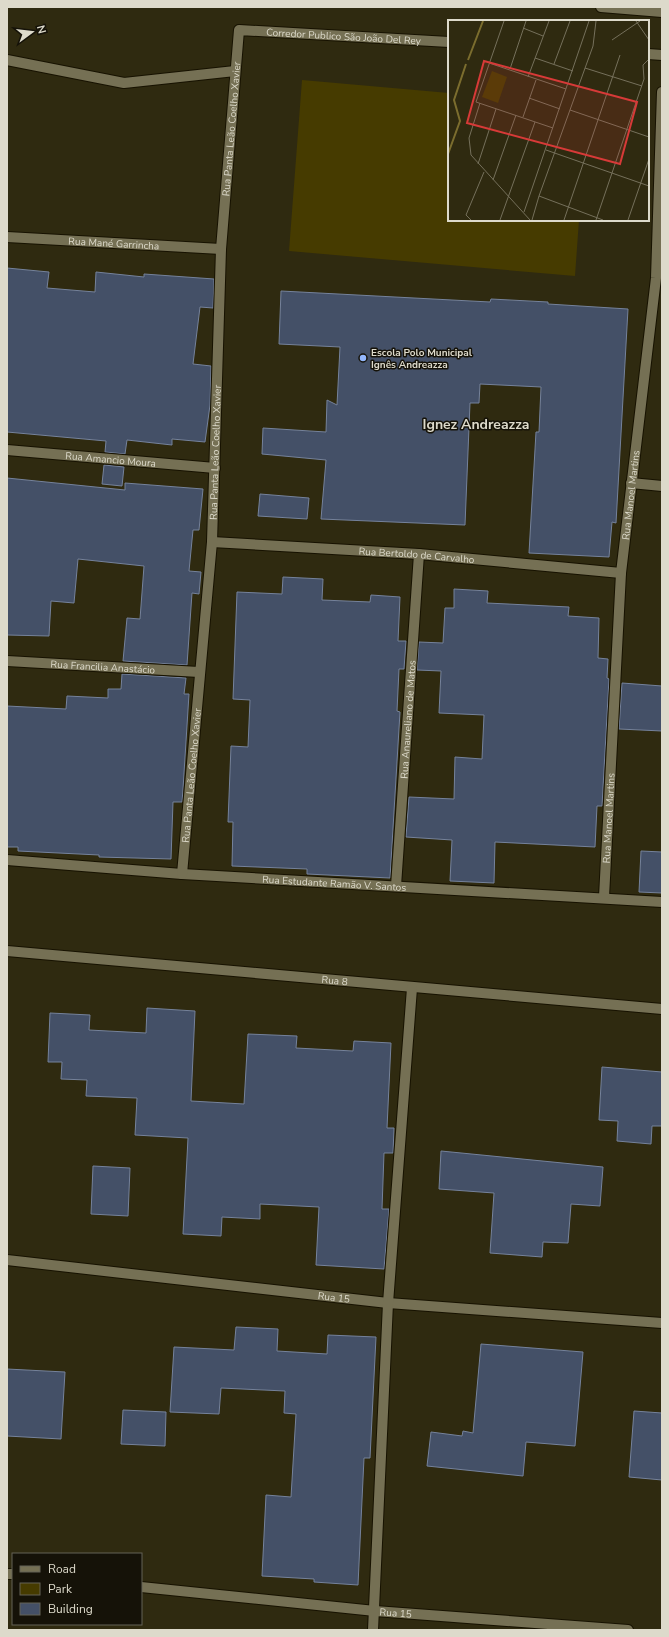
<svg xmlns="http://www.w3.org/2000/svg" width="669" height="1637" viewBox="0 0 669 1637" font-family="'Nunito Sans',sans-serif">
	<rect width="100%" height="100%" fill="#2f2a10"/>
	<!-- park -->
	<path fill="#463b00" d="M302,80l147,13v127h130l-4,56 -286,-25z"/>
	<!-- building -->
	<path fill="#445067" stroke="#75829b" d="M7,268l42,4 -2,16 48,4 1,-20 48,5v-3l70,5 -1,29 -13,-1 -7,57 18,2 -1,39 -5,37 -33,-3v6l-45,-5 -2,14 -20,-2 1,-11 -99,-9z
		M281,291l209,11 1,-3 57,3v2l80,5 -12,214 -4,-1 -3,35 -80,-4 7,-121h3l2,-45 -61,-3 -1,19h-9l-5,122 -144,-6 5,-59 -64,-6 1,-26 63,4 1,-32 10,5 3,-58 -61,-3z
		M104,465l20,2 -2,19 -20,-2z
		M7,478l118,12v-7l78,6 -4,41h-6l-4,41 12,1 -2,22 -7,-1 -5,72 -64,-4 4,-43 13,1 4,-53 -66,-7 -4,44 -23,-2 -2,35 -42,-1z
		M260,494l49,4 -2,21 -49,-3z
		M283,577l40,2 -1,21 48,2 1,-7 29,2 -2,44h8l-2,28h-5l-2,42 3,1 -10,166 -83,-4v-5l-75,-3 1,-44h-5l3,-76 17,1 2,-47 -17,-1 4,-107 45,2z
		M454,589l34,2 -1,12 82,4 -1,9 31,2 -1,40 10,1 -1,19 2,1 -7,127h-5l-2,41 -100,-5 -1,41 -44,-2 2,-41 -46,-3 3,-40 45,2 1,-42 27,2 2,-44 -45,-2 2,-42 -24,-1 2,-28 24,1 2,-35h9z
		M122,674l64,4 -2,16h5l-6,95 -1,13h-9l-2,57 -72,-2v-2l-81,-4v-4h-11v-141l59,3 1,-13 41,2v-9h13z
		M622,683l40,3v45l-43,-2z
		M641,851l21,1v41l-23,-1z
		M147,1008l48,3 -4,90 53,3 4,-70 49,2 -1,12 57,3 1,-10 37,2 -4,85h7l-1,25h-9l-2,56h7l-5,60 -68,-4 3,-58 -59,-3v15l-38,-2 -1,19 -38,-2 5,-96 -53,-3 2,-37 -51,-2 1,-16 -26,-1 1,-17h-14l2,-49 40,2 -1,15 57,3z
		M602,1067l60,5v54h-10l-1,18 -34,-3 1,-20 -19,-1z
		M441,1151l162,16 -3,39 -29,-2 -3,39 -25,-1 -1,15 -52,-4 4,-60 -55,-4z
		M93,1166l37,2 -2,48 -37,-2z
		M236,1327l42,2 -1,22 50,3 1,-19 48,2 -6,121h-6l-6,127 -44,-3v-3l-52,-3 4,-81 25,2 5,-83 -12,-1 1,-22 -64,-3 -2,26 -49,-2 4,-65 60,3z
		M481,1344l102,8 -8,94 -49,-4 -3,34 -96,-10 4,-34 31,4 1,-5 10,2z
		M7,1369l58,3 -4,67 -54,-3z
		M123,1410l43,2 -1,34 -44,-2z
		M634,1411l28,2v67l-33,-3z"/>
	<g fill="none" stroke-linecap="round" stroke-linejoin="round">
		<!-- service casing -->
		<g stroke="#171200" stroke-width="12">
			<path id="service" d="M601,7l61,5"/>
		</g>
		<!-- minor casing -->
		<g stroke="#171200" stroke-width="12">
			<g id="minor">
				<path d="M648,54l14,1"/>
				<path d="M7,60l117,23 111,-12"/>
				<path id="s1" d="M7,237l214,12"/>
				<path id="s2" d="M7,450l208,18"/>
				<path d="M631,483l31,3"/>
				<path id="s3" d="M212,542l207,12 202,19"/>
				<path id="s4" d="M7,661l192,11"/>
				<path id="s5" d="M7,860l175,14 480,28"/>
				<path id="s6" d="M182,874l30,-332 9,-293 18,-219 210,12"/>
				<path id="s7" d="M396,886l23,-332"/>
				<path id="s8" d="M604,897l17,-324 35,-295 6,-186"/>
				<path id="s9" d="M7,951l655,58"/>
				<path id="s10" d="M7,1260l381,43 274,20"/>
				<path d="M7,1574h6"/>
				<path id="s11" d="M141,1587l234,24 253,19"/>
				<path d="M373,1630l15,-327 24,-315"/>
			</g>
		</g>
		<!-- service -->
		<use href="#service" stroke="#757054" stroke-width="10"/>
		<!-- minor -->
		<use href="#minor" stroke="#757054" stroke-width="10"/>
	</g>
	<!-- markers -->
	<circle fill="#93b7fd" stroke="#151208" stroke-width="1.5" cx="363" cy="358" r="4"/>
	<g text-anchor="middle" stroke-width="3" stroke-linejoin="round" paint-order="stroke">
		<!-- street labels -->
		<g font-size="10" fill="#dddacb" stroke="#151208">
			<text dy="4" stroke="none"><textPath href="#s6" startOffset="951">Corredor Publico São João Del Rey</textPath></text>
			<text dy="4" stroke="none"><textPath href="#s6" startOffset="747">Rua Panta Leão Coelho Xavier</textPath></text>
			<text dy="4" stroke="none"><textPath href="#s1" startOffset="107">Rua Mané Garrincha</textPath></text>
			<text dy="4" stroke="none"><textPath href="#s6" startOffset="423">Rua Panta Leão Coelho Xavier</textPath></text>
			<text dy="4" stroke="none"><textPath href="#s2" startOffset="104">Rua Amancio Moura</textPath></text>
			<text dy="4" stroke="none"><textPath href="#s8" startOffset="403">Rua Manoel Martins</textPath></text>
			<text dy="4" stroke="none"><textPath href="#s3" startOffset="205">Rua Bertoldo de Carvalho</textPath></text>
			<text dy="4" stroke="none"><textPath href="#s4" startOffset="96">Rua Francilia Anastácio</textPath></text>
			<text dy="4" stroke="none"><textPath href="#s7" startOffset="167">Rua Anaureliano de Matos</textPath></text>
			<text dy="4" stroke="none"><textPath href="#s6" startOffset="99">Rua Panta Leão Coelho Xavier</textPath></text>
			<text dy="4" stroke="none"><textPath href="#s8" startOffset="79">Rua Manoel Martins</textPath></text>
			<text dy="4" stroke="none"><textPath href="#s5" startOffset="328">Rua Estudante Ramão V. Santos</textPath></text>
			<text dy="4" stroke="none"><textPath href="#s9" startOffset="329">Rua 8</textPath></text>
			<text dy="4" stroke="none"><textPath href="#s10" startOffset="329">Rua 15</textPath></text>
			<text dy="4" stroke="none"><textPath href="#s11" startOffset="256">Rua 15</textPath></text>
		</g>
		<!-- poi labels -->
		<g font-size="10" font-weight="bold" fill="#dddacb" stroke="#151208" text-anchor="start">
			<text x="371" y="356">Escola Polo Municipal<tspan x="371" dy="12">Ignês Andreazza</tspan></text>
		</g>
		<!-- district labels -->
		<g font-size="14" font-weight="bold" fill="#dddacb" stroke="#151208">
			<text x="476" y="429">Ignez Andreazza</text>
		</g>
	</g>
	<!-- overview -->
	<g transform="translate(448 20)">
		<rect width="201" height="201" fill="#2f2a10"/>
		<path d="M44,51l15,6 -9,26 -16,-6z" fill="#463b00"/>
		<path fill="none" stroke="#7b6d2e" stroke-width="2" d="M20,40l15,-39M0,134l12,-33 -6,-21 12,-36"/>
		<path fill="none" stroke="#75705b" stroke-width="1" d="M56,1l-28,81 77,26M188,1l13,19M75,8l20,8M164,20l28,-19M87,38l38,13M41,43l77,26M106,44l16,-43M137,48l57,18M62,49l16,-48M80,57l21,-56M81,78l31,11M32,83l-11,35 2,17 59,65M122,90l79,27M75,97l13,-37M98,130l103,36M30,144l18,-55M45,160l23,-65M91,176l64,24M76,192l65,-191M23,200l-5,-5 18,-43M52,200l35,-98M84,200l7,-24 54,-150 3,-25M116,200l56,-165M148,200l48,-141 -1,-14 6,-6M180,200l21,-61"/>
		<path fill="#d73a38" fill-opacity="0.15" stroke="#d73a38" stroke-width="2" d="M36,41l153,41 -17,62 -153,-41z"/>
		<rect width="201" height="201" fill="none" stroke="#dddacb" stroke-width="2"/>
	</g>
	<!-- border -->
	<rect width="669" height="1637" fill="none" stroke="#dddacb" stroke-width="16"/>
	<!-- legend -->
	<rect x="12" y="1553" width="130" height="72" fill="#151208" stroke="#656256"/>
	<rect x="20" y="1566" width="20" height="6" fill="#757054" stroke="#656256"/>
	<text x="48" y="1573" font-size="12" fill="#dddacb">Road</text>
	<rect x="20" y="1583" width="20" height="12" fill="#463b00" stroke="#656256"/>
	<text x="48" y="1593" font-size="12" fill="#dddacb">Park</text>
	<rect x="20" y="1603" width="20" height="12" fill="#445067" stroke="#656256"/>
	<text x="48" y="1613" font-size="12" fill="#dddacb">Building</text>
	<!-- north arrow -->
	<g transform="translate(32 32) rotate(75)" stroke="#151208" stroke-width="3" paint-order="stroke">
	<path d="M0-3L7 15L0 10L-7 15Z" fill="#dddacb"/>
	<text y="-6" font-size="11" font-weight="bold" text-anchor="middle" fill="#dddacb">N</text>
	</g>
</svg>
